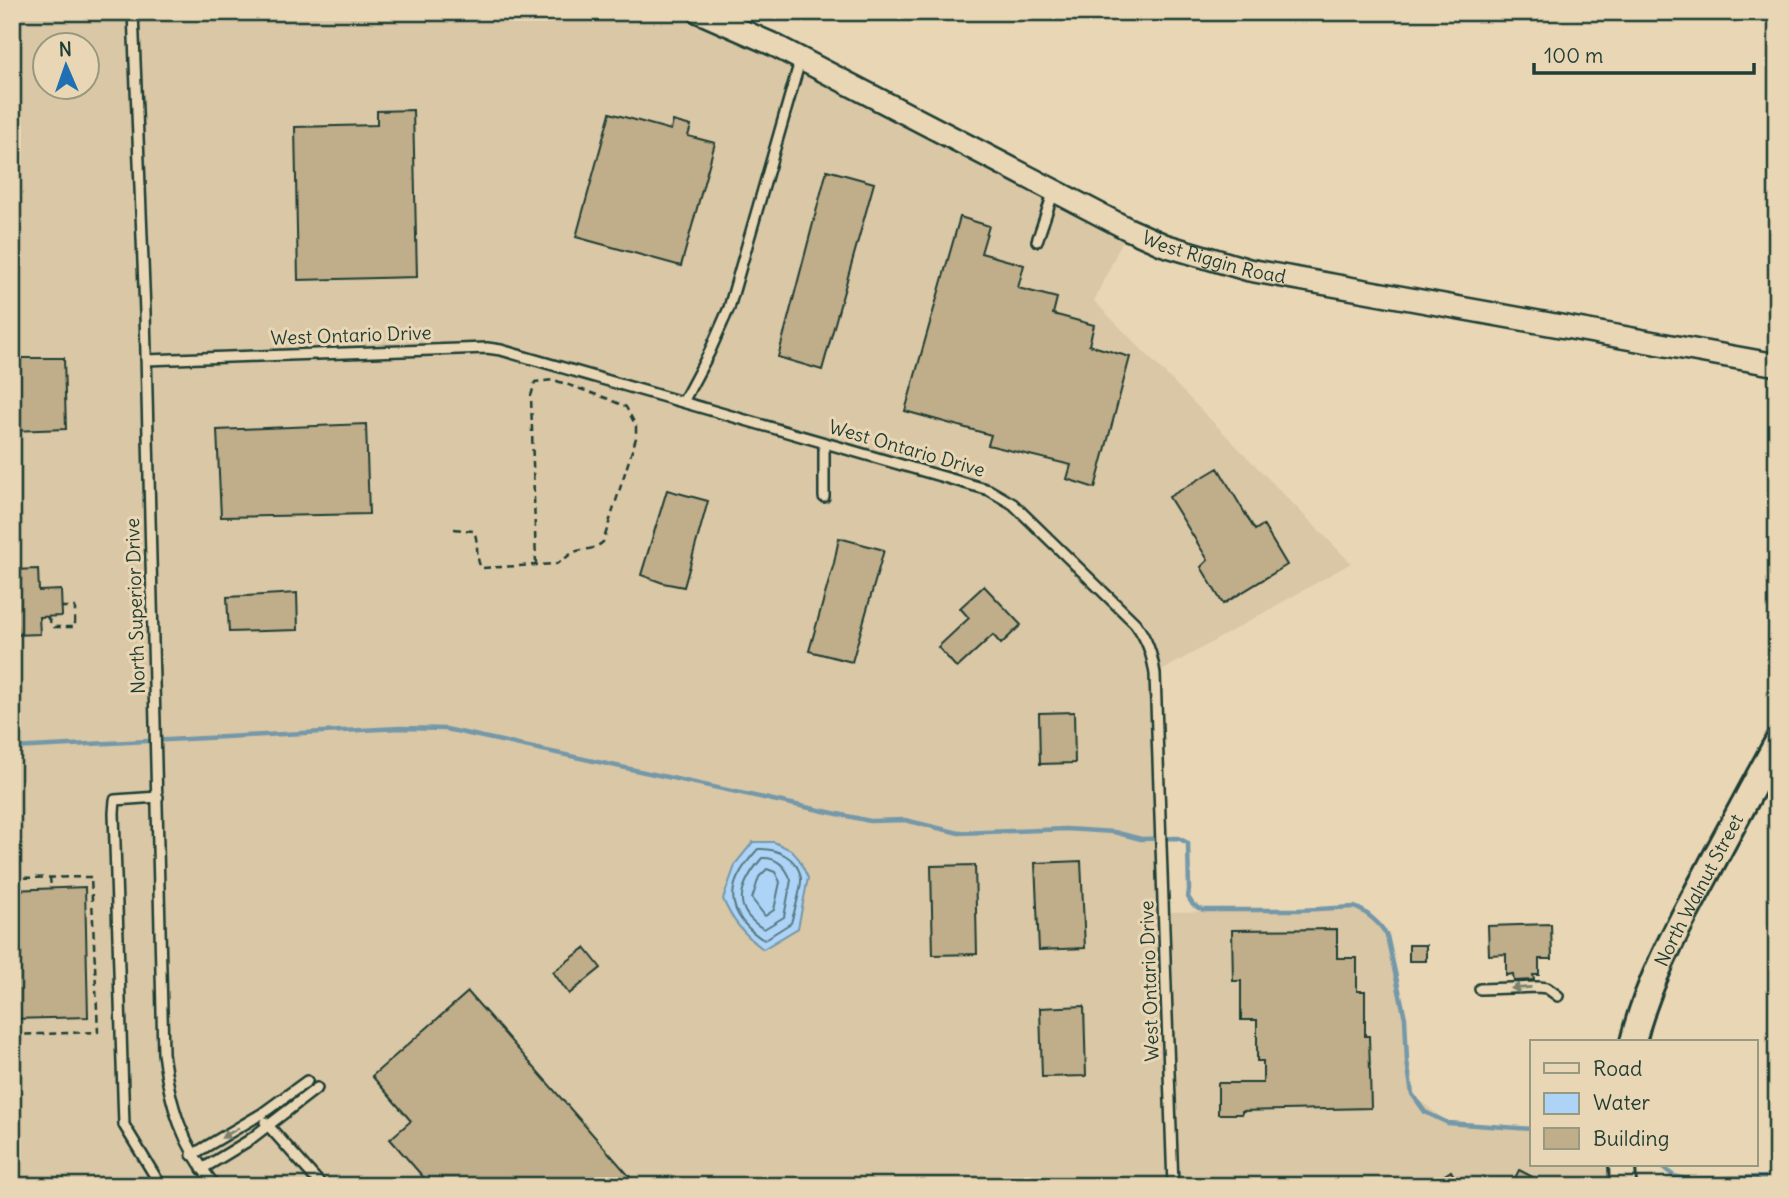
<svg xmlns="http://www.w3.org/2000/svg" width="1789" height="1198" viewBox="0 0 1789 1198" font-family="Delius,sans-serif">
	<rect width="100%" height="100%" fill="#e9d6b4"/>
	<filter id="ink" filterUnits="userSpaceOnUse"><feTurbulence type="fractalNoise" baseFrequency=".0143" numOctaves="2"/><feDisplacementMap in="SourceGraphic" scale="14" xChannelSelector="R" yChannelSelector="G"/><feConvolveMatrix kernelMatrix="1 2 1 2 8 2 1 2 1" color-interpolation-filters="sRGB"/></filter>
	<g filter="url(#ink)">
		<!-- built -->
		<path fill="#d9c7a5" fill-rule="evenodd" d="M12,12h687l429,217 -34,72 257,262 -195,111 8,238 135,-2 55,-3 28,18 23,93 2,43 5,33 36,29 84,6v36h91l1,21h-1612zM46,46h42v42h-42z"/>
		<!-- water -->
		<path fill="#add4f7" stroke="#7498a9" stroke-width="2" d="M753,842h21l17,8 8,9 9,19 -10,50 -35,21c-18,-14 -31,-28 -40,-50l13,-36z"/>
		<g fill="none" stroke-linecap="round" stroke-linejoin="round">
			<!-- shore -->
			<path stroke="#587982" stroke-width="2" d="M758,849c18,-1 40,8 43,29 1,10 -7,34 -10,45l-27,17c-9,-5 -15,-11 -21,-18 -21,-27 -5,-51 15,-73z
				M762,858c16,-1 24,9 29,22l-7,37 -20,12c-35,-20 -23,-46 -2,-71z
				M767,869l8,3 5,10 -6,28 -9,6 -13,-17 7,-22z"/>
			<!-- stream -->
			<path stroke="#7498a9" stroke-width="4.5" d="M12,748l388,-20 46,1 424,92 35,-1 54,13 107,-4 48,3 27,7 37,-1 10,5 1,47 -1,7 5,8 10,5h96l55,-3c12,4 28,18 33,29l18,82 2,43 5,33 13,18 23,11 84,6
				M1660,1165l14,11 11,3 92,-2"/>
		</g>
		<!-- building -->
		<path fill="#c0ad89" stroke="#1f3d34" stroke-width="2" d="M413,110l4,167 -119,3 -3,-153 82,-2v-14z
			M610,113l61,17 2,-9 18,5 -3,10 27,7 -34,123 -105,-29z
			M827,170l47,13 -52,187 -44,-13z
			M960,217l29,9 -8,27 43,12 -6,23 39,10 -4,16 41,11 -5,20 41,12 -35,131 -28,-9 4,-14 -83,-20 3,-10 -86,-24z
			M12,358h52l2,71 -54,2z
			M366,424l3,90 -148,3 -4,-87z
			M1218,468l37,62 8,-5 24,40 -64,39 -22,-37 7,-7 -39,-63z
			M667,490l41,11 -24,86 -21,-4 -22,-8z
			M839,538l45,12 -32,112 -43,-11 25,-88z
			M38,569l1,22 22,-1 1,26 -23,1 1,17 -28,1v-65z
			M984,586l37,39 -20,19 -8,-9 -36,33 -19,-21 31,-29 -9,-10z
			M297,593l1,37 -69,2 -2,-35z
			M1074,712l1,51 -35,1 -1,-51z
			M1081,861l4,87 -46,2 -4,-87z
			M975,865l2,89 -44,1 -2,-89z
			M85,887l3,130 -76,2v-129z
			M1551,924l1,35h-13v16h-6l1,5 -20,1 -1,-7 -7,1v-21l-17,1 -1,-29z
			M1337,929v29h20v33h8v45h4l2,72 -129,3v3h-24v-31h45v-22h-6v-41h-16v-39h-8l-1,-51z
			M1409,945h17v16h-17z
			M585,948l16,20 -32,26 -16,-22z
			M468,992l162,185 -9,9h-190l-41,-47 21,-18 -39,-45z
			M1084,1006l2,70 -44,1 -2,-69z
			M1519,1170l31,16h-39z
			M1451,1171l9,15h-32z"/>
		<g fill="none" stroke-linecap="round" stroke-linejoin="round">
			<!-- service casing -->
			<g stroke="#1f3d34" stroke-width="14">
				<path id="service" d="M133,12l12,300 18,741c7,53 19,91 52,133
					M1037,241l17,-50
					M146,360l341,-12 14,2 488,140 24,14 122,119c12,16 17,31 20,51l18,512
					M683,402l26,-49 20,-45 71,-247
					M824,497v-54
					M158,797l-43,3 -1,13 10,312 37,61
					M1480,989l58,-2 9,1 11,8
					M265,1122l57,64
					M192,1155l71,-42 44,-32
					M202,1169l46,-28 69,-53
					M368,1186h20"/>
			</g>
			<!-- tertiary casing -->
			<g stroke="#1f3d34" stroke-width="26">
				<g id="tertiary">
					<path id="s1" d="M699,12l73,32 356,185 36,16 85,25 528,95"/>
				</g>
			</g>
			<!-- secondary casing -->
			<g stroke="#1f3d34" stroke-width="30">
				<g id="secondary">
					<path id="s2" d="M1633,1042c14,-59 44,-113 73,-167 23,-44 47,-88 71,-132"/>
					<path d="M1622,1165l1,21"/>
				</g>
			</g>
			<!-- path -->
			<path stroke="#1f3d34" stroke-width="2.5" stroke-dasharray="7 5" stroke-linecap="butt" d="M454,529l20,2c5,12 1,25 7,37l75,-4c6,-3 9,-6 15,-10 10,-7 19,-1 32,-12l33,-104v-12l-10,-19 -20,-9 -52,-18 -19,2 -4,14 5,168
				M47,617l7,10h21v-20h-14
				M50,877l1,11
				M12,878l79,-1 7,155 -86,3"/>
			<!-- service -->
			<use href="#service" stroke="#e9d6b4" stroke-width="9"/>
			<!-- tertiary -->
			<use href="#tertiary" stroke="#e9d6b4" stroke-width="21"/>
			<!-- secondary -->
			<use href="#secondary" stroke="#e9d6b4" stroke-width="24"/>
		</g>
		<!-- one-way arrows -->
		<defs><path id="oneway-solid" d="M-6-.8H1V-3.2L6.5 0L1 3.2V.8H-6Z" transform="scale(1.75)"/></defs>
		<g fill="#7a826e">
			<use href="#oneway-solid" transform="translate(1521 988) rotate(177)"/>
			<use href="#oneway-solid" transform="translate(230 1133) rotate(149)"/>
		</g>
	</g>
	<g text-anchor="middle" stroke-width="6" stroke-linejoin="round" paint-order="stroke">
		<!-- street labels -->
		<g font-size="19" fill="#1f3d34" stroke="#e9d6b4">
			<text dy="7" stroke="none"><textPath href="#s1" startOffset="572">West Riggin Road</textPath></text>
			<text transform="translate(351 335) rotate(-2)" y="7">West Ontario Drive</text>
			<text transform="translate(907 448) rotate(16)" y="7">West Ontario Drive</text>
			<text transform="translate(135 606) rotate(-92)" y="7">North Superior Drive</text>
			<text dy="7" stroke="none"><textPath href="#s2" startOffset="166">North Walnut Street</textPath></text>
			<text transform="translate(1149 981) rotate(-92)" y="7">West Ontario Drive</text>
		</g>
	</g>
	<!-- margin -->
	<rect width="1789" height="1198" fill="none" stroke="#e9d6b4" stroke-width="42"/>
	<rect x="21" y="21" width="1747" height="1156" fill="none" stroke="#1f3d34" stroke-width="2.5" filter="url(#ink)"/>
	<!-- legend -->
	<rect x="1530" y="1040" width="228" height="126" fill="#e9d6b4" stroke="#989981" stroke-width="2"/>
	<rect x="1544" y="1063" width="35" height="10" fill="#e9d6b4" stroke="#989981" stroke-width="2"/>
	<text x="1593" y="1076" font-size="21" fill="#1f3d34">Road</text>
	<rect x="1544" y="1093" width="35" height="21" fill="#add4f7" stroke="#989981" stroke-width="2"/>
	<text x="1593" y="1110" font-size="21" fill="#1f3d34">Water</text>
	<rect x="1544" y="1128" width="35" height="21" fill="#c0ad89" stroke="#989981" stroke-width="2"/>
	<text x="1593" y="1146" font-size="21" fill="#1f3d34">Building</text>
	<!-- north arrow -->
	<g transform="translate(66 66) rotate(358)"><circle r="33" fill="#e9d6b4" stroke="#989981" stroke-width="2"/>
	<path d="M0-5L12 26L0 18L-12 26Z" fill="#1f6fb2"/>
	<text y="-10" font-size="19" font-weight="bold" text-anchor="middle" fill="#1f3d34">N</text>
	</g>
	<!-- scale -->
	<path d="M1534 63v10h220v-10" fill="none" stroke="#1f3d34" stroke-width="3.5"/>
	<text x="1544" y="63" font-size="21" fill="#1f3d34" stroke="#e9d6b4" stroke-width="5" paint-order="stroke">100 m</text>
</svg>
